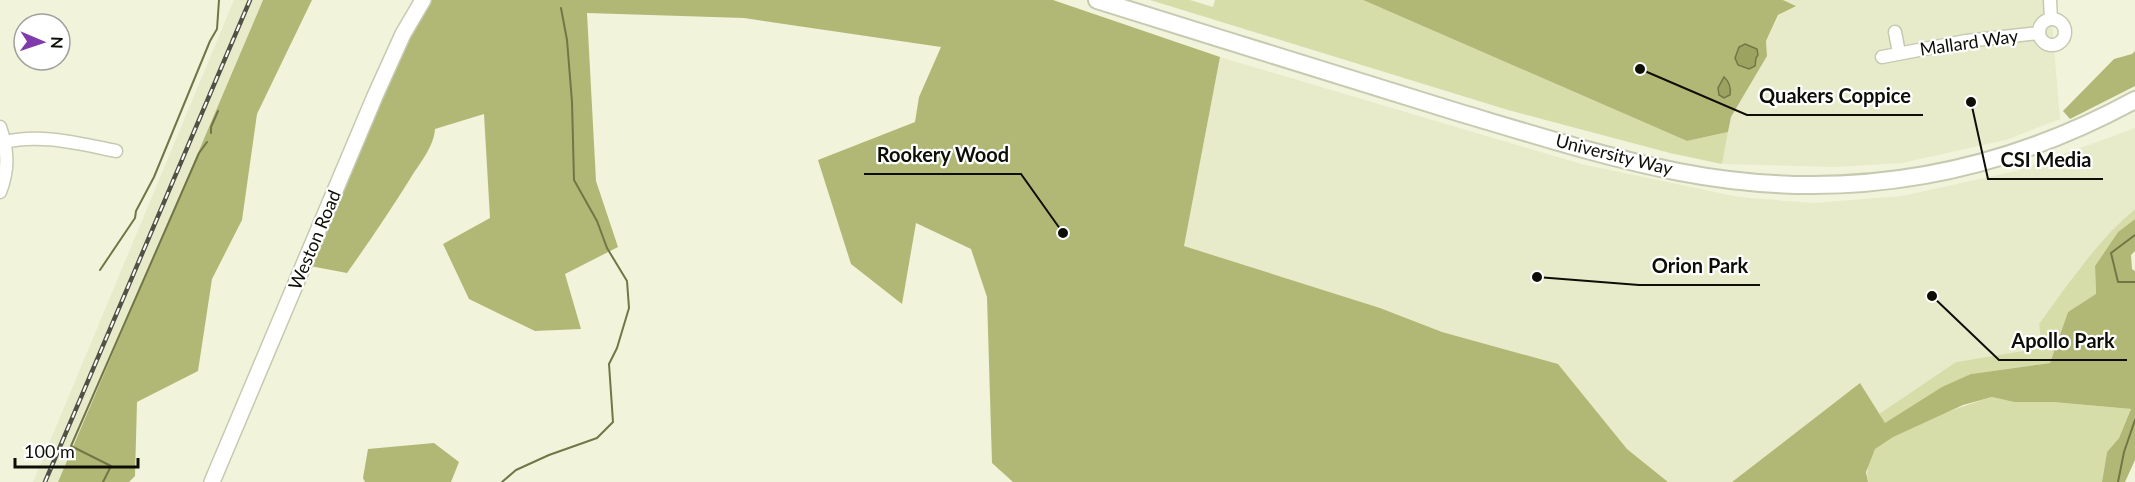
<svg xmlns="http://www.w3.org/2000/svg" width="2135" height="482" viewBox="0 0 2135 482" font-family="Lato,sans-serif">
	<rect width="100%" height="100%" fill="#f1f4da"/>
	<!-- built -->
	<path fill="#e7ebca" d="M234,0h29l-205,482h-25z
		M1783,0h267l10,119 -54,21 -104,23 -66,4 -114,-3 9,-47 36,-61 -1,-15 13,-26 16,-10z
		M1220,57l361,107 158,33 74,6 89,-7 118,-26 115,-42v81l-14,12 -42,48 -40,55 4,24 -87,14 -77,52 -19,-31 -128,99h-64l-41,-33 -69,-85 -116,-32 -62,-24 -196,-62z"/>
	<!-- green -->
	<path fill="#d6dda9" d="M1150,0h40l23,7 2,-7h148l324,141 41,-9 -6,32 -52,-11 -162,-43z
		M2135,209v10l-17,13 -23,34 1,29 -28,17 -18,51 -79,11 -86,50 -6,-10 77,-52 86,-14 -3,-24c29,-40 58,-83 96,-115z
		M1992,397l22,5h39l78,7 -12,29 -12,14 -5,30h-234c-2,-10 0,-22 6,-31 10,-18 96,-48 118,-54z"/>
	<!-- forest -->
	<path fill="#b1b875" d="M263,0h49l-55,114 -15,106 -30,59 -14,92 -61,31 -2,74 -6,6h-71z
		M432,0h621l167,57 -36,189 196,62 62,24 116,32 69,85 41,33h-655l-21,-19 -5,-166 -16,-48 -55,-26 -14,81 -51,-40 -33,-104 97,-38 4,-25 22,-50 -197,-29 -157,-5 9,168 22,66 -53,27 16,55 -46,2 -66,-32 -26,-55 47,-26 -6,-104 -49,15c-1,18 -16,35 -25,50 -20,32 -41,63 -63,94l-37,-7 34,-82 73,-161z
		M1363,0h420l13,6 -18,9 -12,26 1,15 -36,61 -3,15 -41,9z
		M2135,51v35l-65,33 -7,-8 51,-52 18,-5z
		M2135,219v32l-4,4 1,14 3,2v189l-10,22h-23l5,-30 12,-14 12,-29 -78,-7h-39l-22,-5 -29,8 -70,32 -18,12 -9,23 2,10h-136l128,-99 25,40 57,-36 29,-13 79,-11 18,-51 28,-18 -1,-28 23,-34z
		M434,443l25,19 -8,20h-86l-2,-4 5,-29z"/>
	<!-- water -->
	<path fill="#9ca361" stroke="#717646" stroke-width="1.5" d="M1745,44l12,5 1,6 -2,3 -1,8 -6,3 -11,-4 -3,-7 4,-11z
		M1724,77c6,5 7,11 6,18l-6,3 -5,-3 -1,-7z"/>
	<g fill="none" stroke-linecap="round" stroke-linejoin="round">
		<!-- stream -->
		<path stroke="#717646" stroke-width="2" d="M211,133v-6l7,-16
			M2135,235l-24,18 7,29h17
			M100,270l35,-52 1,-7 18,-34 56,-136 7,-12 2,-29
			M103,482l8,-16 -40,-20 128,-293 8,-11
			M502,482l14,-12 33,-15 48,-17 16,-16 -4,-58 8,-16 12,-40 -2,-27 -20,-33 -10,-27 -23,-41 -2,-78 -5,-62 -6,-32
			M2118,482l6,-30 11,-32"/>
		<!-- minor casing -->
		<g stroke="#c6cab1" stroke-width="15">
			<path id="minor" d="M2050,0l1,19
				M2039 32a13 13 0 1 1 26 0a13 13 0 1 1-26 0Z
				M1895,32l4,21
				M1882,57l84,-16 73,-8
				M0,127c8,23 9,42 0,65
				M5,142c35,-9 76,2 111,9"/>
		</g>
		<!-- major casing -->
		<g stroke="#c6cab1" stroke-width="18">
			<path id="major" d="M212,482l163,-386 28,-62 20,-34"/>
		</g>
		<!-- highway casing -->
		<g stroke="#c6cab1" stroke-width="20">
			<path id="highway" d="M1097,0c119,37 238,75 357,111 74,22 149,46 225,61 160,31 313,6 456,-72"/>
		</g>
		<!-- minor -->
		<use href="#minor" stroke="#fff" stroke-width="12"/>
		<!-- major -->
		<use href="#major" stroke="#fff" stroke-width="15"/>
		<!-- highway -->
		<use href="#highway" stroke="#fff" stroke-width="16"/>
		<!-- rail casing -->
		<g stroke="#505245" stroke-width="4.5">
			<path id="rail" d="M45,482l205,-482"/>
		</g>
		<!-- rail -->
		<use href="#rail" stroke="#fff" stroke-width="2" stroke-dasharray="7" stroke-linecap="butt"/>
	</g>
	<g text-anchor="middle" stroke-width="4.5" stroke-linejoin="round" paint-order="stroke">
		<!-- street labels -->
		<g font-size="18" fill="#0d0e06" stroke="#fff">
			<text transform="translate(1969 43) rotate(-8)" y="6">Mallard Way</text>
			<text transform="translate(1614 155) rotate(14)" y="6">University Way</text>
			<text transform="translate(315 240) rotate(-67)" y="6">Weston Road</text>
		</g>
	</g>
	<!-- callouts -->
	<path fill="none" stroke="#0d0e06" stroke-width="2" d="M1640 69L1747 115H1923M1063 233L1021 174H864M1971 102L1988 179H2103M1537 277L1639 285H1760M1932 296L1999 360H2127"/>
	<g fill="#0d0e06" stroke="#fff" stroke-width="2">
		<circle cx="1640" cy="69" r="6"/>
		<circle cx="1063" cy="233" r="6"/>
		<circle cx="1971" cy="102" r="6"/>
		<circle cx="1537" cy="277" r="6"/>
		<circle cx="1932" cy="296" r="6"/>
	</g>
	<g font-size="20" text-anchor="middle" font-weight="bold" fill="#0d0e06" stroke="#fff" stroke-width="4.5" stroke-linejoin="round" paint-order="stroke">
		<text x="1835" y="103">Quakers Coppice</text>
		<text x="943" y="162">Rookery Wood</text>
		<text x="2046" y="167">CSI Media</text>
		<text x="1700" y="273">Orion Park</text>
		<text x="2063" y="348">Apollo Park</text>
	</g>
	<!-- north arrow -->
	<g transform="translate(42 42) rotate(92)"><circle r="28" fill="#ffffff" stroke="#9e9f9b" stroke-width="1.5"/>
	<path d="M0-4.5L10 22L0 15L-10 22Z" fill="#813aac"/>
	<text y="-9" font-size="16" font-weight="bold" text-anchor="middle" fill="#0d0e06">N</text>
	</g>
	<!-- scale -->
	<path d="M15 458v9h123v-9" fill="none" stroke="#0d0e06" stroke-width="3"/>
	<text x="24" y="458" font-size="18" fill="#0d0e06" stroke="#ffffff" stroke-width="4.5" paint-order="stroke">100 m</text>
</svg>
